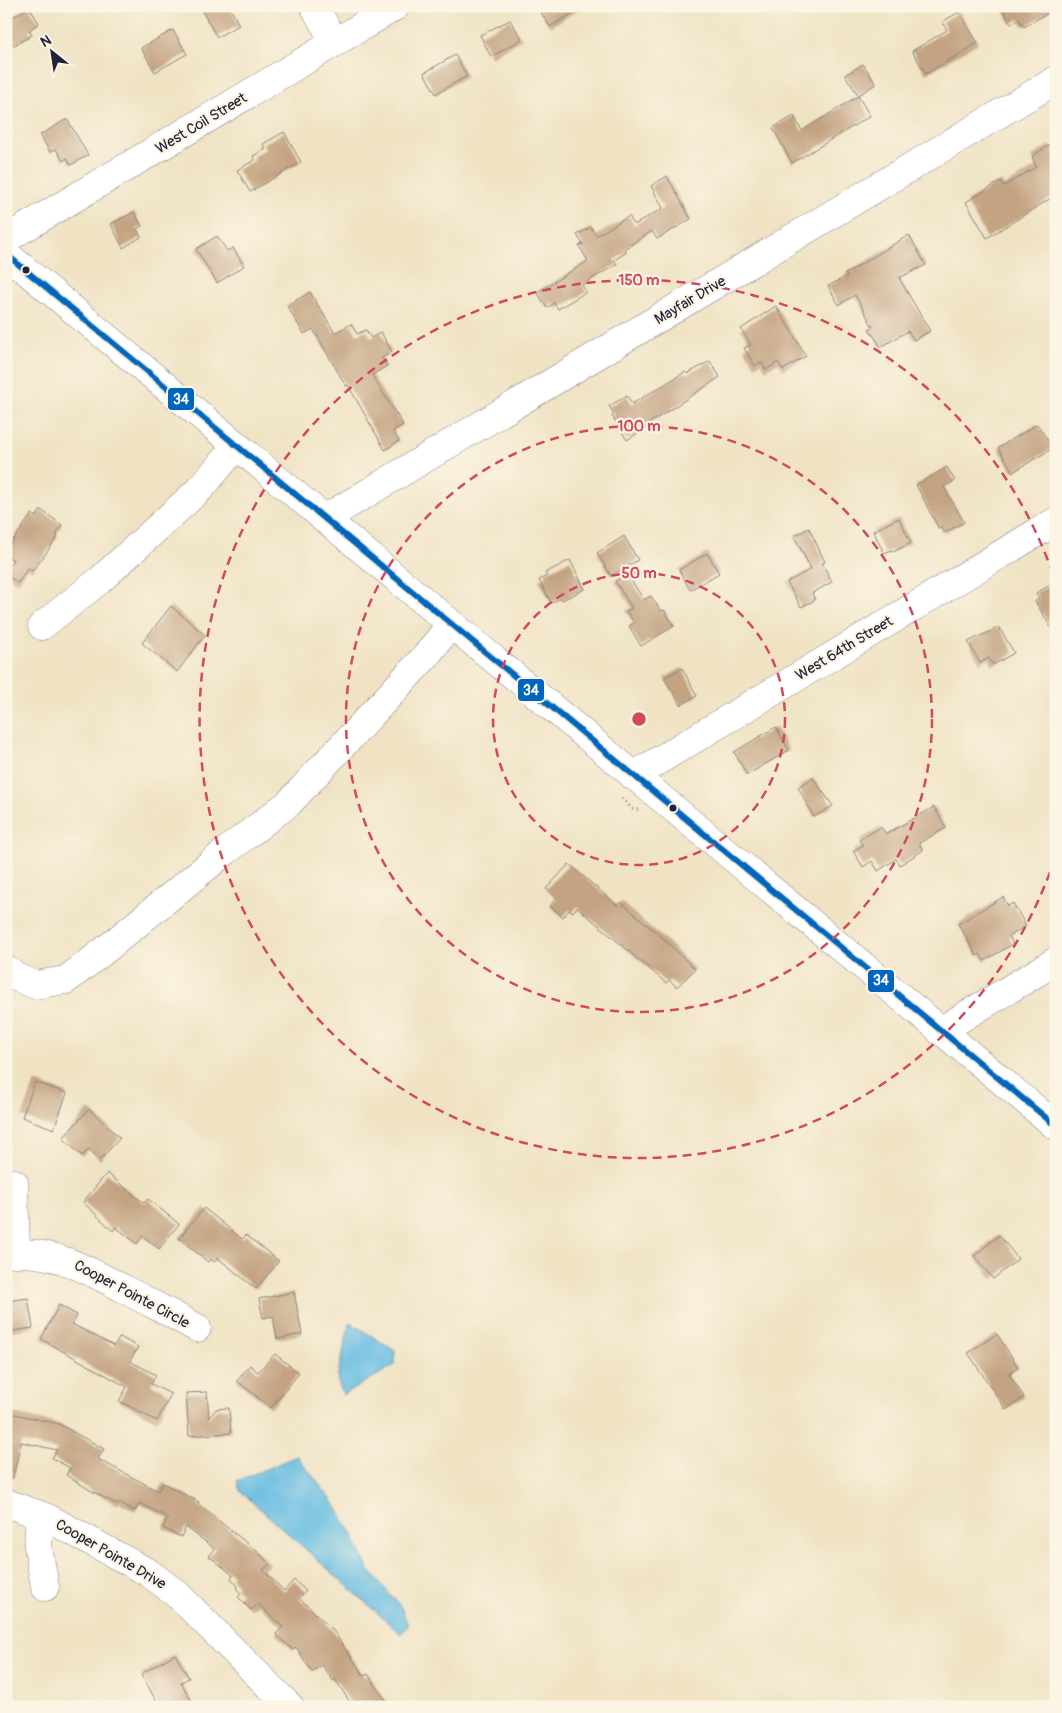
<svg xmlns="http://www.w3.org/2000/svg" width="1062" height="1713" viewBox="0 0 1062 1713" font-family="Pangolin,sans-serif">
	<rect width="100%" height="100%" fill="#fcf5e5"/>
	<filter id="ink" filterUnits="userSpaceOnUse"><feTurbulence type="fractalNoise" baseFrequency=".02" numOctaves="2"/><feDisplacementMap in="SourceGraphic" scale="10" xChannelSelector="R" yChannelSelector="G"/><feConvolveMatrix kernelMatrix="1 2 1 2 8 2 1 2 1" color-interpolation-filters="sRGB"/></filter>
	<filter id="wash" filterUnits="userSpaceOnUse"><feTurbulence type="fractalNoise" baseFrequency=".0096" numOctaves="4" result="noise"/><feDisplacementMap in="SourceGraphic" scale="20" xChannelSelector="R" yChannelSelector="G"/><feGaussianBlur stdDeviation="1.12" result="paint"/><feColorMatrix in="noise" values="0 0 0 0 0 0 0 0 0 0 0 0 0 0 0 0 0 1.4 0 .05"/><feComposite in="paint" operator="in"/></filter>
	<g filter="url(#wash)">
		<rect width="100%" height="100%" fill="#f0e3c4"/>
		<!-- water -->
		<path fill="#64bce2" stroke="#436f8e" d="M350,1322l45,29v14l-52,30 -6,-16z
			M297,1456l40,51 17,30 14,32 33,38 7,19 -7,8 -161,-143 -3,-10z"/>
		<g id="blocks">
			<!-- building -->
			<path fill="#c3a381" d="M199,6h30l10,19 -22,12z
				M537,6h47l-34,21z
				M1001,6h55v2l-32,19 -5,-8 -8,5z
				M29,7l10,16 -10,7 3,5 -26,15v-29z
				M959,12l19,31 -52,31 -14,-23 35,-21 -5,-8z
				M510,20l12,19 -31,18 -11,-22z
				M173,30l14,24 -32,18 -14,-24z
				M455,55l12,21 -31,18 -12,-21z
				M863,64l13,20 -18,11 -13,-20z
				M858,96l12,20 -78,47 -19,-35 21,-12 8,15z
				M67,119l21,36 -17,10 -4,-7 -4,3 -7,-12 -6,3 -10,-17z
				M284,132l17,30 -51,30 -13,-22 18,-10 -2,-4 13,-7 -3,-5z
				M1050,145l6,9v41l-69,43 -21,-36 35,-21 3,5 32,-19 -4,-11z
				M667,176l24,43 -34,20 -5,-8 -28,18 3,3 -13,8 3,4 -35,21 4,7 -28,17 -4,-6 -7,5 -10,-16 51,-31 -9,-15 4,-2 -6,-9 14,-8 5,9 33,-20 5,9 29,-17 -12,-22z
				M134,212l8,14 -5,3 4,8 -18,11 -12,-24z
				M909,235l17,30 -27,13 31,53 -16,9 -6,-9 -27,16 -12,-18 4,-2 -18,-32 -16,10 -11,-19 19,-10 -2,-2z
				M217,236l10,15 6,-3 11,18 -27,17 -21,-34z
				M310,292l25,41 16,-9 6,10 9,-4 5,8 10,-6 11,20 -10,6 5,8 -15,9 31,50 -10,6 6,10 -14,9 -37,-65 -2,1 -33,-57 -9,5 -17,-28z
				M776,306l30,50 -23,14 -5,-8 -12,8 -5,-8 -6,4 -11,-18 7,-3 -10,-16z
				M710,361l10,16 -75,49 1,2 -19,12 -15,-24 2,-2 -5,-8 18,-10 5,8 53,-32 2,2z
				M1037,424l16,24 -40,24 -15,-24z
				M947,467l8,14 -11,6 20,35 -20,11 -3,-6 -2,2 -23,-44z
				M41,510l21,15 -6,10 2,1 -17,24 -9,11 -4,-3 -10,15 -12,-8v-5l7,-10 -7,-5v-5l26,-36 4,3z
				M899,518l12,25 -18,9 -1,-2 -8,3 -11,-22z
				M809,528l16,34 -3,1 10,19 -20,11 3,7 -14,7 -14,-25 24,-13 -17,-33z
				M624,536l14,24 -27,16 -14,-23z
				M707,553l12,20 -29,17 -11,-20z
				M570,560l15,29 -23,11 -1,-2 -10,5 -12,-23 8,-4 -2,-3z
				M627,574l17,26 7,-4 10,15 3,-1 10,16 -33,20 -12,-20 5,-3 -8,-12 6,-3 -17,-27z
				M1056,582v54l-21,-35 4,-2 -3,-6z
				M171,606l34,29 -28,37 -35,-29z
				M999,627l15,26 -21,12 -4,-7 -9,5 -12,-21z
				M682,668l15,28 -16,9 -17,-27z
				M776,727l13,23 -42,25 -13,-23z
				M813,778l20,28 -19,11 -16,-30z
				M934,807l12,21 -27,15 4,7 -23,15 -4,-6 -18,12 -6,-10 -9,6 -10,-16 10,-6 -4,-5 22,-13 5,7z
				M569,864l49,42 3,-4 44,38 30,29 -18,18 -8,-7 -3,3 -89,-76 -4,5 -4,-2 -6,7 -13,-11 7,-8 -11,-9z
				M1003,897l5,9 5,-3 13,23 -17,10 4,8 -29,17 -4,-7 -3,2 -19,-32z
				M35,1082l32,11 -13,36 -32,-12z
				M89,1109l31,29 -20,22 -11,-11 -7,7 -19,-18z
				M107,1173l37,30 4,-4 31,25 -20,25 -16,-13 -6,8 -21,-17 -3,4 -30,-29z
				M204,1208l38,31 4,-4 33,26 -23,28 -38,-31 -4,4 -3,-3 -3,3 -29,-24z
				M999,1235l19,24 -25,20 -19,-23z
				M294,1292l8,42 -25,5 -4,-23 -10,2 -4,-19z
				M28,1298l5,30 -27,4v-31z
				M59,1305l18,10 -5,9 42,22 6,-9 18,10 -8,14 26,14 -5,9 20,10 -14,27 -38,-20 8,-14 -86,-48z
				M997,1334l21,33 -9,7 15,23 -18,13 -38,-57z
				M275,1354l24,19 -28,35 -34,-27 13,-16 8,7z
				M207,1392l2,26 7,-9 13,-1 2,25 -42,3 -3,-43z
				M6,1412l53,12 45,25 -6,10 60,32 5,-8 36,19 -1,2 60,48 12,12 -7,6 21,21 10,-11 12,11 -7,7 33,31 32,47 4,-2 22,33h-37l-18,-28 -2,2 -11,-16 -10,7 -16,-25 -3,3 -17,-16 7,-7 -25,-23 -7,6 -13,-13 3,-3 -5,-6 2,-2 -7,-8 2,-3 -24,-19 6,-7 -29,-22 -5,10 -18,-9 5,-10 -28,-15 -5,8 -16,-9 -1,3 -28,-15 -24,-15 4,-7 -18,-10 5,-8 -36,-8 -8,36 -7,-1z
				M175,1654l14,24 -8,4 14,25h-35l-19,-33z"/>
		</g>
	</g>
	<g filter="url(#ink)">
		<use href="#blocks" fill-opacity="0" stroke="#898280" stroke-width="1"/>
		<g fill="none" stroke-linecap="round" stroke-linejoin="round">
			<!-- minor casing -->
			<g stroke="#898280" stroke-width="29">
				<path id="minor" d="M314,6l21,37
					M6,239l390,-233
					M324,519l732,-439
					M42,626l58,-46 101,-92 35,-42
					M633,776l423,-255
					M6,969l10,8 19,8 31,-5 39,-30 121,-99 63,-48 137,-147 25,-32
					M940,1031l116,-70
					M14,1183l2,69
					M6,1254c45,-6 82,16 120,36 24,13 48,25 71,38
					M6,1503l42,15 101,55 28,21 113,113
					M40,1515l-2,31 7,41"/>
			</g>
			<!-- major casing -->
			<g stroke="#898280" stroke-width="29">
				<path id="major" d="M6,254l1050,872"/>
			</g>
			<!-- path -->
			<path stroke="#898280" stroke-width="3" stroke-dasharray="1 4" stroke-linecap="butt" d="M622,798l10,11 6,1"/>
			<!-- minor -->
			<use href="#minor" stroke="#fff" stroke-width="28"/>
			<!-- major -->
			<use href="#major" stroke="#fff" stroke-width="28"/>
			<!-- bus-1 casing -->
			<g stroke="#fcf5e5" stroke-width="10">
				<path id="bus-1" d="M6,254l1050,872"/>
			</g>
			<!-- bus-1 -->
			<use href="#bus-1" stroke="#0065bd" stroke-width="6"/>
		</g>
	</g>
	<!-- distance rings -->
	<g fill="none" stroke="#d1495b" stroke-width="2.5" stroke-dasharray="9 6">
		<circle cx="639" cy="719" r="146"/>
		<circle cx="639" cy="719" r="293"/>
		<path d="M1055 858A439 439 0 1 1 1055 580"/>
	</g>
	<!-- markers -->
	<g fill="#22223b" stroke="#fcf5e5" stroke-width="2">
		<circle cx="26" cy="270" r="4.5"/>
		<circle cx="673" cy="808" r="4.5"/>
	</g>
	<g text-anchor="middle" stroke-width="4.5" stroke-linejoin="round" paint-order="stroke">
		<!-- street labels -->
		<g font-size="15" fill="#22223b" stroke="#fcf5e5">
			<text transform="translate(201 123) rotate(-31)" y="5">West Coil Street</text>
			<text transform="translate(690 300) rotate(-31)" y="5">Mayfair Drive</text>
			<text transform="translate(844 648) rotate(-31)" y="5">West 64th Street</text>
			<text transform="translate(132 1294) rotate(28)" y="5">Cooper Pointe Circle</text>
			<text transform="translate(111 1554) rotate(30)" y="5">Cooper Pointe Drive</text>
		</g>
	</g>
	<circle cx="639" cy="719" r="8" fill="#d1495b" stroke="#fcf5e5" stroke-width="2.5"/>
	<g font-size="15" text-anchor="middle" font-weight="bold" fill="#d1495b" stroke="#fcf5e5" stroke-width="4.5" stroke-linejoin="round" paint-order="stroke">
		<text x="639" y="285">150 m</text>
		<text x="639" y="431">100 m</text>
		<text x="639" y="578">50 m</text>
	</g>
	<g stroke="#fcf5e5" stroke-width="2">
		<rect x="167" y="387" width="28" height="24" rx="5" fill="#0065bd"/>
		<rect x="517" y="678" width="28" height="24" rx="5" fill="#0065bd"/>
		<rect x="867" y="969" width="28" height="24" rx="5" fill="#0065bd"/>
	</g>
	<g font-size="14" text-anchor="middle" font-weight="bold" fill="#fff">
		<text x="181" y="404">34</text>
		<text x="531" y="695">34</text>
		<text x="881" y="985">34</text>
	</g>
	<!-- margin -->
	<rect width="1062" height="1713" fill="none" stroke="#fcf5e5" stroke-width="25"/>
	<!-- north arrow -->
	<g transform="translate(52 52) rotate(330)" stroke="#fcf5e5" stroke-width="4" paint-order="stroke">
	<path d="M0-4L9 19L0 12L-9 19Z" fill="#22223b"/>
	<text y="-8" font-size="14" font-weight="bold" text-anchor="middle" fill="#22223b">N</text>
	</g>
</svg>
